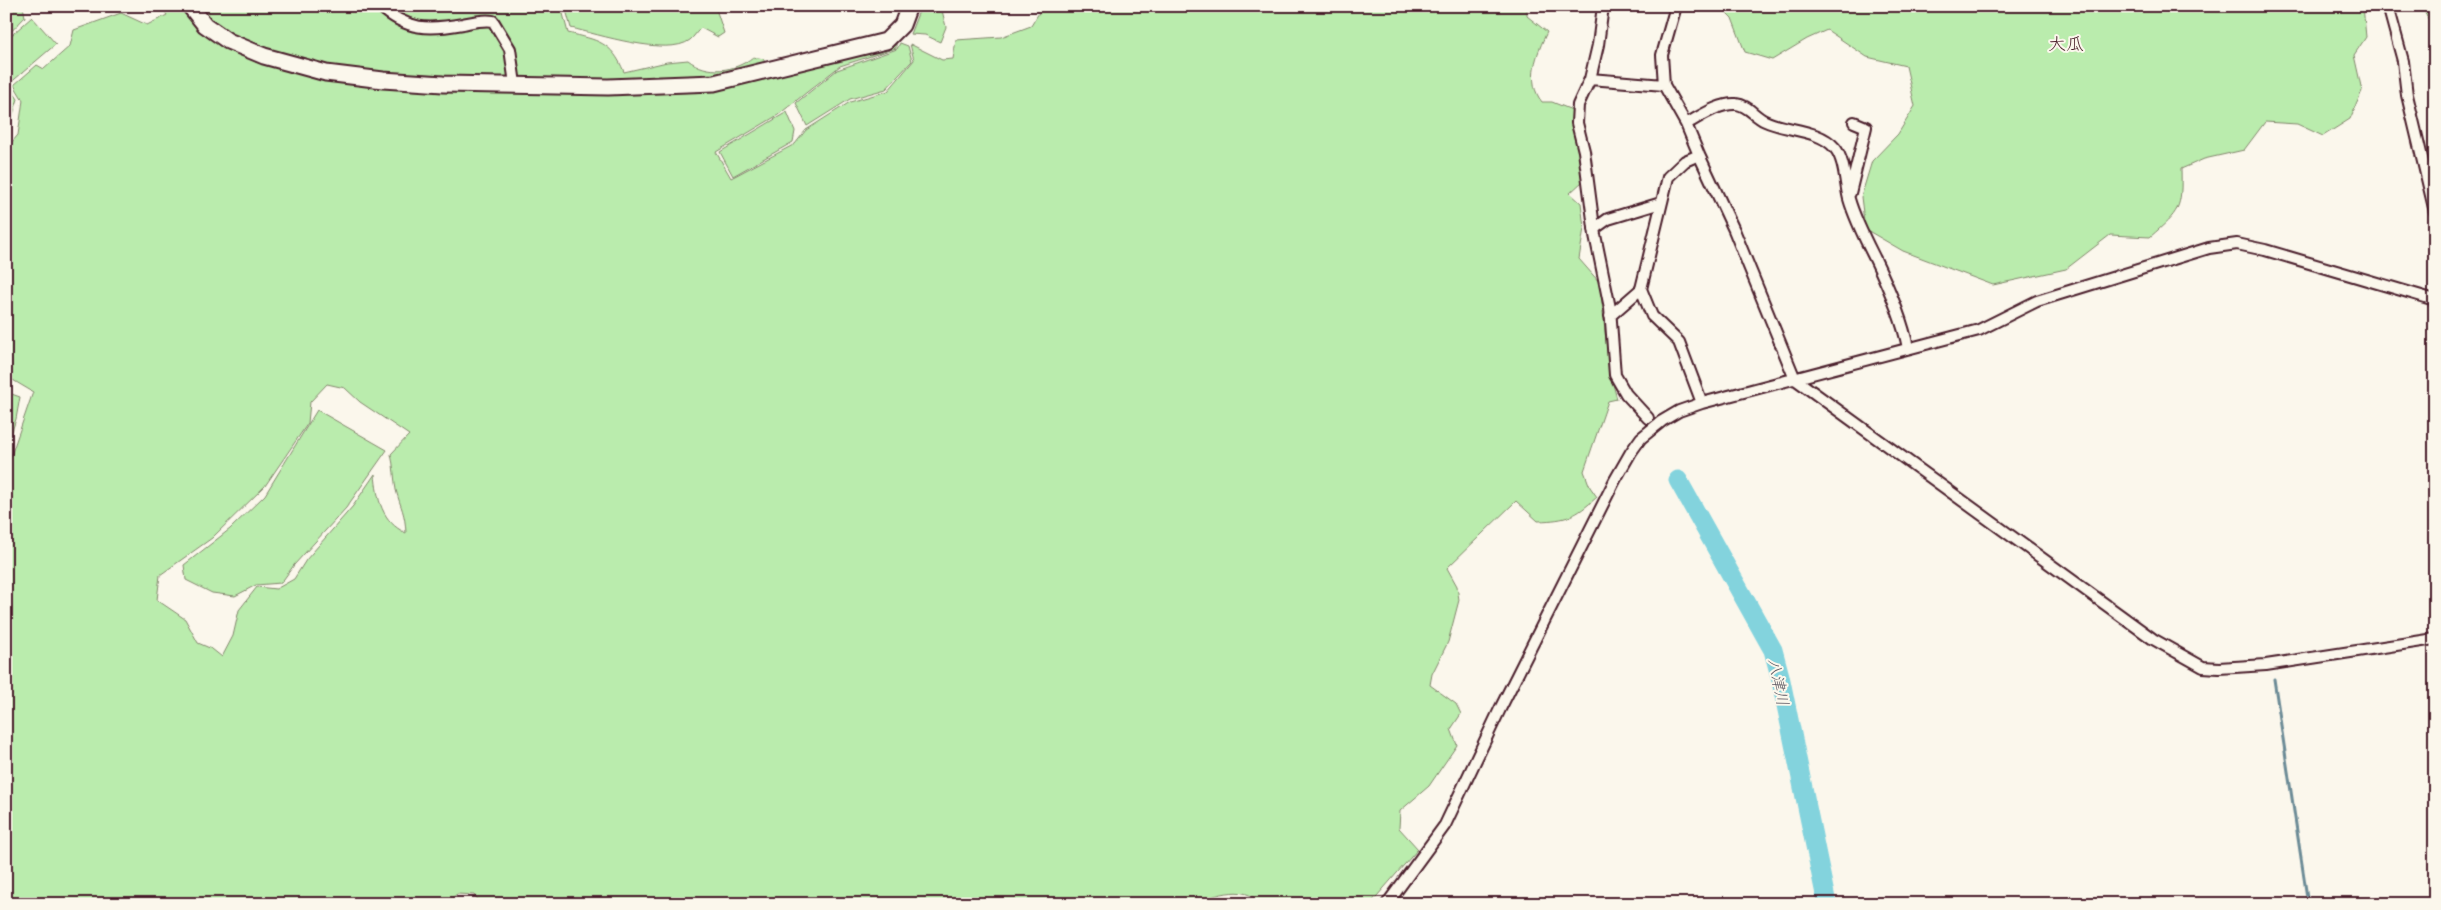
<svg xmlns="http://www.w3.org/2000/svg" width="2441" height="910" viewBox="0 0 2441 910" font-family="Sriracha,'Klee One',sans-serif">
	<rect width="100%" height="100%" fill="#fbf7ec"/>
	<filter id="ink" filterUnits="userSpaceOnUse"><feTurbulence type="fractalNoise" baseFrequency=".02" numOctaves="2"/><feDisplacementMap in="SourceGraphic" scale="10" xChannelSelector="R" yChannelSelector="G"/><feConvolveMatrix kernelMatrix="1 2 1 2 8 2 1 2 1" color-interpolation-filters="sRGB"/></filter>
	<g filter="url(#ink)">
		<!-- green -->
		<path fill="#baecad" stroke="#82866c" fill-rule="evenodd" d="M6,6h17l2,11 -19,20z
			M161,6h400l7,27c30,7 44,9 56,39l43,-10 21,-2c19,15 47,12 65,-3l11,2 1,20 126,-37 5,1v5l-56,18 -62,49 -62,37 15,26 64,-34 11,-14 44,-28 38,-11 26,-31 -4,-16 32,16 11,-1 3,-19 45,-3 30,-11 12,-20h484v10l20,16c-10,21 -22,49 -5,70h10l20,8 11,71 -13,12 11,10 3,25 -5,31 21,24 9,87 8,29 -9,2 -24,70 6,16 7,10c-22,20 -29,23 -59,24l-22,-20 -69,67 10,18 2,14 -11,42 -16,32 -2,11 26,19 5,10 -10,15 6,16 -28,41 -29,25 -1,17 19,21 -48,55h-110c-16,-23 -50,-6 -71,0h-350l-14,-3 -4,3h-339l-8,-9 -17,-1 -12,10h-439v-434l27,-78 -27,-16v-227l12,-14 5,-35 -9,-15 23,-20 7,4 26,-23 4,-16 47,-17 26,12 20,-10zM327,384l18,4 15,14 49,33 -18,19c3,12 3,25 5,36 5,19 9,22 10,43 -24,-11 -29,-34 -31,-59l-22,32 -47,54 -12,19 -18,10 -19,-2 -18,23 -6,26 -11,21 -10,-8 -14,-6 -13,-24 -28,-19 3,-25 52,-37 53,-52 43,-63 2,-21z
			M565,6h150l9,27 -6,4 -17,-9c-4,3 -7,9 -11,12 -22,17 -93,-6 -119,-12z
			M921,6h20l5,21 -6,15 -15,-7 -15,-1z
			M1720,6h643l3,31 -12,18 8,36 -12,28 -27,17 -26,-12 -32,-2 -21,28 -40,9 -23,10c1,40 -1,42 -31,68l-40,-2 -44,34 -73,16 -90,-34 -38,-22 -4,-32 11,-36 26,-27 17,-28 -9,-40 -39,-9 -40,-27 -20,9 -35,21 -27,-8 -13,-34z
			M2421,6h14v25z
			M32,17l24,27 -48,41 10,14 -12,37v-96z
			M900,43l8,3 4,15 -26,28 -36,10 -43,27 -11,-23 41,-33 60,-21z
			M787,112l8,19 -2,11 -60,34 -13,-24z
			M6,392l14,5 -4,22 -10,31z
			M317,410l70,40 -41,58 -52,57 -13,18 -25,2 -21,11 -23,-3 -26,-13 -2,-15 46,-36 35,-34z"/>
		<g fill="none" stroke-linecap="round" stroke-linejoin="round">
			<!-- stream -->
			<path stroke="#6c8b96" stroke-width="3" d="M2274,679l34,225"/>
			<!-- river -->
			<path stroke="#83d3dd" stroke-width="19" d="M1678,480l95,170 7,26 47,228"/>
			<!-- street casing -->
			<g stroke="#4a1f2b" stroke-width="14">
				<path id="street" d="M380,6c27,25 49,24 83,18 10,-2 20,-5 30,-3l17,28 5,35
					M1603,6l-5,39 -8,34 -12,26 -1,18 7,28 11,84 15,73 5,67 11,19 22,24
					M2388,6l15,55 4,34 28,117
					M1590,79l74,6 22,39 13,31 35,75 61,149 358,260 50,28 16,1 47,-3 169,-26
					M1664,85l-2,-30 14,-49
					M1686,124c15,-8 33,-21 50,-20 12,1 18,12 29,17 21,10 54,8 70,27 10,12 10,36 14,51 6,21 16,40 26,60 13,27 27,58 33,89
					M1699,155l-14,6 -17,16 -27,112 11,27 27,26 23,61
					M1850,193l16,-66 -12,-5
					M1594,229l14,-10 53,-16
					M1610,316l31,-27
					M1387,904l58,-79 55,-116 115,-229 16,-28 10,-14 21,-17 17,-10 23,-8 277,-73 58,-29 172,-53 28,-4 28,6 170,50"/>
			</g>
			<!-- secondary casing -->
			<g stroke="#4a1f2b" stroke-width="19">
				<path id="secondary" d="M190,6l15,19 23,16 36,15 62,17 57,7 60,4 165,3 106,-4 172,-42 16,-16 7,-19"/>
			</g>
			<!-- street -->
			<use href="#street" stroke="#fbf7ec" stroke-width="10"/>
			<!-- secondary -->
			<use href="#secondary" stroke="#fbf7ec" stroke-width="15"/>
		</g>
	</g>
	<g text-anchor="middle" stroke-width="4" stroke-linejoin="round" paint-order="stroke">
		<!-- water labels -->
		<g font-size="16" font-style="italic" fill="#5b5560" stroke="#fbf7ec">
			<text transform="translate(1779 682) rotate(78)" y="6">八津川</text>
		</g>
		<!-- quarter labels -->
		<g font-size="18" fill="#4a1f2b" stroke="#fbf7ec">
			<text x="2066" y="50">大瓜</text>
		</g>
	</g>
	<!-- margin -->
	<rect width="2441" height="910" fill="none" stroke="#fbf7ec" stroke-width="25"/>
	<rect x="12" y="12" width="2416" height="885" fill="none" stroke="#4a1f2b" stroke-width="2" filter="url(#ink)"/>
</svg>
